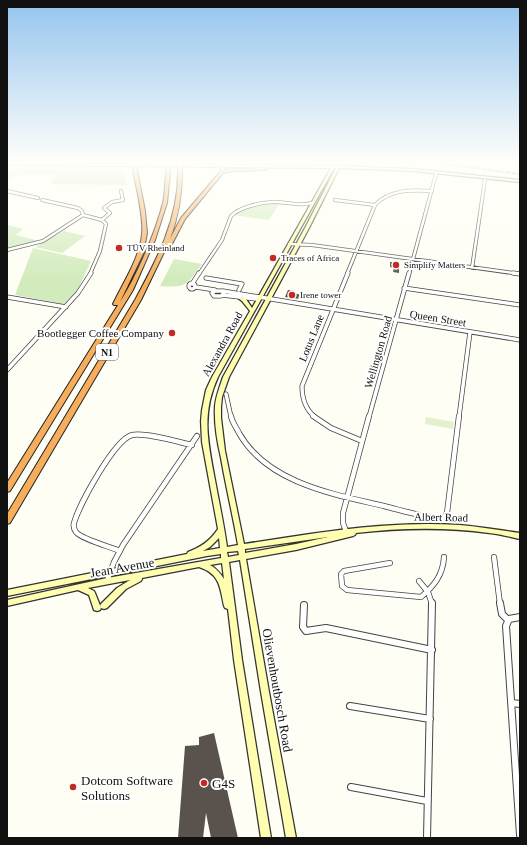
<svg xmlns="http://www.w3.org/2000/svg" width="527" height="845" viewBox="0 0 527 845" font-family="Georgia,serif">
	<rect width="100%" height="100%" fill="#fffef4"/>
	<!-- green -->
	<path fill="#d1ebbc" d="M7,168l117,2 3,15 -76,-1 5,-9c-13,0 -41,-4 -49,7z
		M275,203h5l-11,17 -36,-5 11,-6z
		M7,225l16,4 -7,6 23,6 -32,8z
		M64,231l21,5 -23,17 -27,-6z
		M33,248l58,13 -13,28 -14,15 -49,-9z
		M174,259l28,5c-16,21 -14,24 -42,22z"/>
	<!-- pitch -->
	<path fill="#e3f2ce" d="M426,417l28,5 -1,7 -28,-5z"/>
	<!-- building -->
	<path fill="#5a534d" d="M390,262h9v11l-6,-1 1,-4 -4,-1z
		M288,290l6,1 -1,2 9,2 -2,4 -15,-2z
		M214,733l24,105h-27l-5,-25 -3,25h-25l7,-92 14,-1v-8z"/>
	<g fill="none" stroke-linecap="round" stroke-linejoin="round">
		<!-- street-far3 casing -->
		<g stroke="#444" stroke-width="4">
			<path id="street-far3" d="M7,191l31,7
				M42,200l36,8 4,3 1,4
				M335,200l40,5
				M83,215l19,5 4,4 -6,27 -10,23
				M102,220l8,-7 -6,-5 8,-6 11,-2 -2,-9
				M289,244l23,1 208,29
				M7,250l36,-9 40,-26
				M472,268l13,-88
				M199,274l23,-34 9,-24c9,-9 28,-13 41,-14 13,-1 26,5 40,1
				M347,274l28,-69c15,-16 36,-15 57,-14
				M409,274l27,-100"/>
		</g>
		<!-- street-far2 casing -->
		<g stroke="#444" stroke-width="5">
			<path id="street-far2" d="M513,273l7,1
				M206,278l36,6 -3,6
				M189 286a3 3 0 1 1 6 0a3 3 0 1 1-6 0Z
				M192,284l7,-11
				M196,287l19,3
				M404,288l116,17
				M215,291h7l2,3 -3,2h-7l-2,-3z
				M223,291l297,49
				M222,295l35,4
				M7,297l59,10
				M7,370l71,-77 13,-20
				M226,394l5,23
				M315,417c-10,-8 -13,-18 -13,-31l46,-113
				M369,417l40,-144
				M459,417l11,-85"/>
		</g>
		<!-- street-far1 casing -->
		<g stroke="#444" stroke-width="6">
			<path id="street-far1" d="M231,416c1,6 5,11 8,17 28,50 94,61 145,73 20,5 39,11 59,13l4,-6 12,-97
				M313,416l18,12 31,13
				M347,534l-4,-11v-10l26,-97
				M120,551c-9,-4 -39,-12 -44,-19 -2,-3 -3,-6 -2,-9 5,-18 40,-83 58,-88 13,-3 46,7 60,10
				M494,557l6,47
				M390,563l-46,8 -3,3 1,12 5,4 74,7c13,-11 22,-22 23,-40
				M107,581l7,-19 9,-17 74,-109
				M419,581l9,11 4,12"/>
		</g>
		<!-- street casing -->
		<g stroke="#444" stroke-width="8">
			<path id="street" d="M500,603l2,11 6,6
				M304,605l-1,22 3,4 20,-3 106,22
				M520,617l-11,2 -3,7 14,209
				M512,703l8,1
				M350,706l80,13
				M351,787l76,14
				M427,838l5,-235"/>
		</g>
		<!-- secondary casing -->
		<g stroke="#333" stroke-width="2.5">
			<path id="secondary" d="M223,165l115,1 76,3 106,11v2l-106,-11 -75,-3 -30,60 -80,149 -7,20 -1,10v11l4,33 19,93c71,-11 143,-24 216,-19 20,2 40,5 60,8v6c-10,-2 -20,-5 -31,-6 -44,-6 -89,-5 -133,0l-1,2 -2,1 -57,14 -50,9 23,133 27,146h-10l-25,-146 -21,-132 -11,2 13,98 29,178h-10l-27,-178 -6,-51 -3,-1 -1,-2c-4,-19 -4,-32 -25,-39l-57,11v1l-1,2 -15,8 -19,19 -3,1 -3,-1 -1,-2 1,-2 16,-16 13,-8 -42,8 6,3 1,2 6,15 -1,2 -3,1 -3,-1 -5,-15 -11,-5 -71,16v-6l100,-22 114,-20v-4l-14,2 -200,40v-6l180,-36 1,-2c13,-5 22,-11 30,-23l-16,-87 -1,-21 1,-11 4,-20 6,-13 38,-66 -8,-10 -4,-3 2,-1 6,2 6,9 79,-140 -107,-1 -2,-1zM334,168h2l-31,60 -82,149c-3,9 -7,19 -8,29 -1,17 2,35 6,52 5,29 12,58 17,87l-11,2c-3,-22 -8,-45 -12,-67 -7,-38 -14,-66 3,-103zM328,537l-32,7 -51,9v-4zM219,538l1,10 -17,3 7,-4zM238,551l1,4 -11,2 -1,-5zM222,563l2,16c-4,-6 -7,-10 -14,-14z"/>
		</g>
		<!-- primary casing -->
		<g stroke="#222" stroke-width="2">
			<path id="primary" d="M7,163l217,2 2,1 -2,1 -217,-2z"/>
		</g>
		<!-- highway casing -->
		<g stroke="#222" stroke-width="2">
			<path id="highway" d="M126,163h14l-3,7 8,41 2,22 -4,21 -23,48c17,-27 35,-68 43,-99 2,-9 2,-20 3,-30l2,-1 2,1 -3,30 -12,37 -22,50 -123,201 -3,1v-9l111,-178h-4l-1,-1c10,-21 27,-47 29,-70 2,-17 -6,-47 -9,-64l2,-6 -13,2 -2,-1z
				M221,163h4l-1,7 9,-1 33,-1 2,1 -2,1 -33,1 -10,2 -38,46 -13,25h-4l-27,56 -131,223 -3,1v-10l128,-214c22,-41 43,-80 43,-127l2,-1 2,1c0,23 -4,44 -12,66l11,-21 39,-46z"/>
		</g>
		<!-- street-far3 -->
		<use href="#street-far3" stroke="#fff" stroke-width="2.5"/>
		<!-- street-far2 -->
		<use href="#street-far2" stroke="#fff" stroke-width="3.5"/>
		<!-- street-far1 -->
		<use href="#street-far1" stroke="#fff" stroke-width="4.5"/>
		<!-- street -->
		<use href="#street" stroke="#fff" stroke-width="6"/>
		<!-- secondary -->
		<use href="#secondary" fill="#fffdaf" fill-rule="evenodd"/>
		<!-- primary -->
		<use href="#primary" fill="#fae26a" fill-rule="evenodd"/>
		<!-- highway -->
		<use href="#highway" fill="#f6ae5c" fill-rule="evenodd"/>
		<!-- rail casing -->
		<g stroke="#c42a25" stroke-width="2">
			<path id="rail" d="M438,163l82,11"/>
		</g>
		<!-- rail -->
		<use href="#rail" stroke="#fff" stroke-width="1" stroke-dasharray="3" stroke-linecap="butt"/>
		<!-- highway-bridge casing -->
		<g stroke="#222" stroke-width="6" stroke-linecap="butt">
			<path id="highway-bridge" d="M168,163v10
				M180,163v10"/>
		</g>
		<!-- highway-bridge -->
		<use href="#highway-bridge" stroke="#f6ae5c" stroke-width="4.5"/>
	</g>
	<!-- sky -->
	<linearGradient id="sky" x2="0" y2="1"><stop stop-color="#95c4ee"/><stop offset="0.58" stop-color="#fffffa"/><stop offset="1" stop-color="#fffffa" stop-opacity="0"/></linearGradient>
	<rect width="527" height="281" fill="url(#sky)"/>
	<!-- markers -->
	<g fill="#c42a25" stroke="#fff" stroke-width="1.5">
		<circle cx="119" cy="248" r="4"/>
		<circle cx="273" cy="258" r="4"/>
		<circle cx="396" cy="265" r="4"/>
		<circle cx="292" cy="295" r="4"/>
		<circle cx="172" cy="333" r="4"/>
		<circle cx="204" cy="783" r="4"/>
		<circle cx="73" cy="787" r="4"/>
	</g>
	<g text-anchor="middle" stroke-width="4" stroke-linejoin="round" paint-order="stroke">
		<!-- far-poi labels -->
		<g font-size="9" fill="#111" stroke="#fff" text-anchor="start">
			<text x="127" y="251">TÜV Rheinland</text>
			<text x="281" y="261">Traces of Africa</text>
			<text x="404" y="268">Simplify Matters</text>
			<text x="300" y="298">Irene tower</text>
		</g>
		<!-- shield labels -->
		<rect fill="#fff" stroke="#585858" stroke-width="1" x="96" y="344" width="22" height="16" rx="3"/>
		<g font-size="10" font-weight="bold" fill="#111">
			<text x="107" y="356">N1</text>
		</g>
		<!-- street labels -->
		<g font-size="11" fill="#111" stroke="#fff">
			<text transform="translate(438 318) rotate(9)" y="4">Queen Street</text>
			<text transform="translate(311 338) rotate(-68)" y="4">Lotus Lane</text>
			<text transform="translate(222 344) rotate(-61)" y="4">Alexandra Road</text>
			<text transform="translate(378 352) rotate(-74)" y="4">Wellington Road</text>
			<text transform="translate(441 517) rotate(1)" y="4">Albert Road</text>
		</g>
		<!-- poi labels -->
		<g font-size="11" fill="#111" stroke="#fff" text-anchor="end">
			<text x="164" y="337">Bootlegger Coffee Company</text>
		</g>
		<!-- near-street labels -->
		<g font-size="13" fill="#111" stroke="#fff">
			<text transform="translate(122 567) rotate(-10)" y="5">Jean Avenue</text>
			<text transform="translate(278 690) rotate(80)" y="5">Olievenhoutbosch Road</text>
		</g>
		<!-- near-poi labels -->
		<g font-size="13" fill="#111" stroke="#fff" text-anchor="start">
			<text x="81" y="785">Dotcom Software<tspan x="81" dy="15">Solutions</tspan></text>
			<text x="212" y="788">G4S</text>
		</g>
	</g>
	<!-- border -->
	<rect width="527" height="845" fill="none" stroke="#111111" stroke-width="16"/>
</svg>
